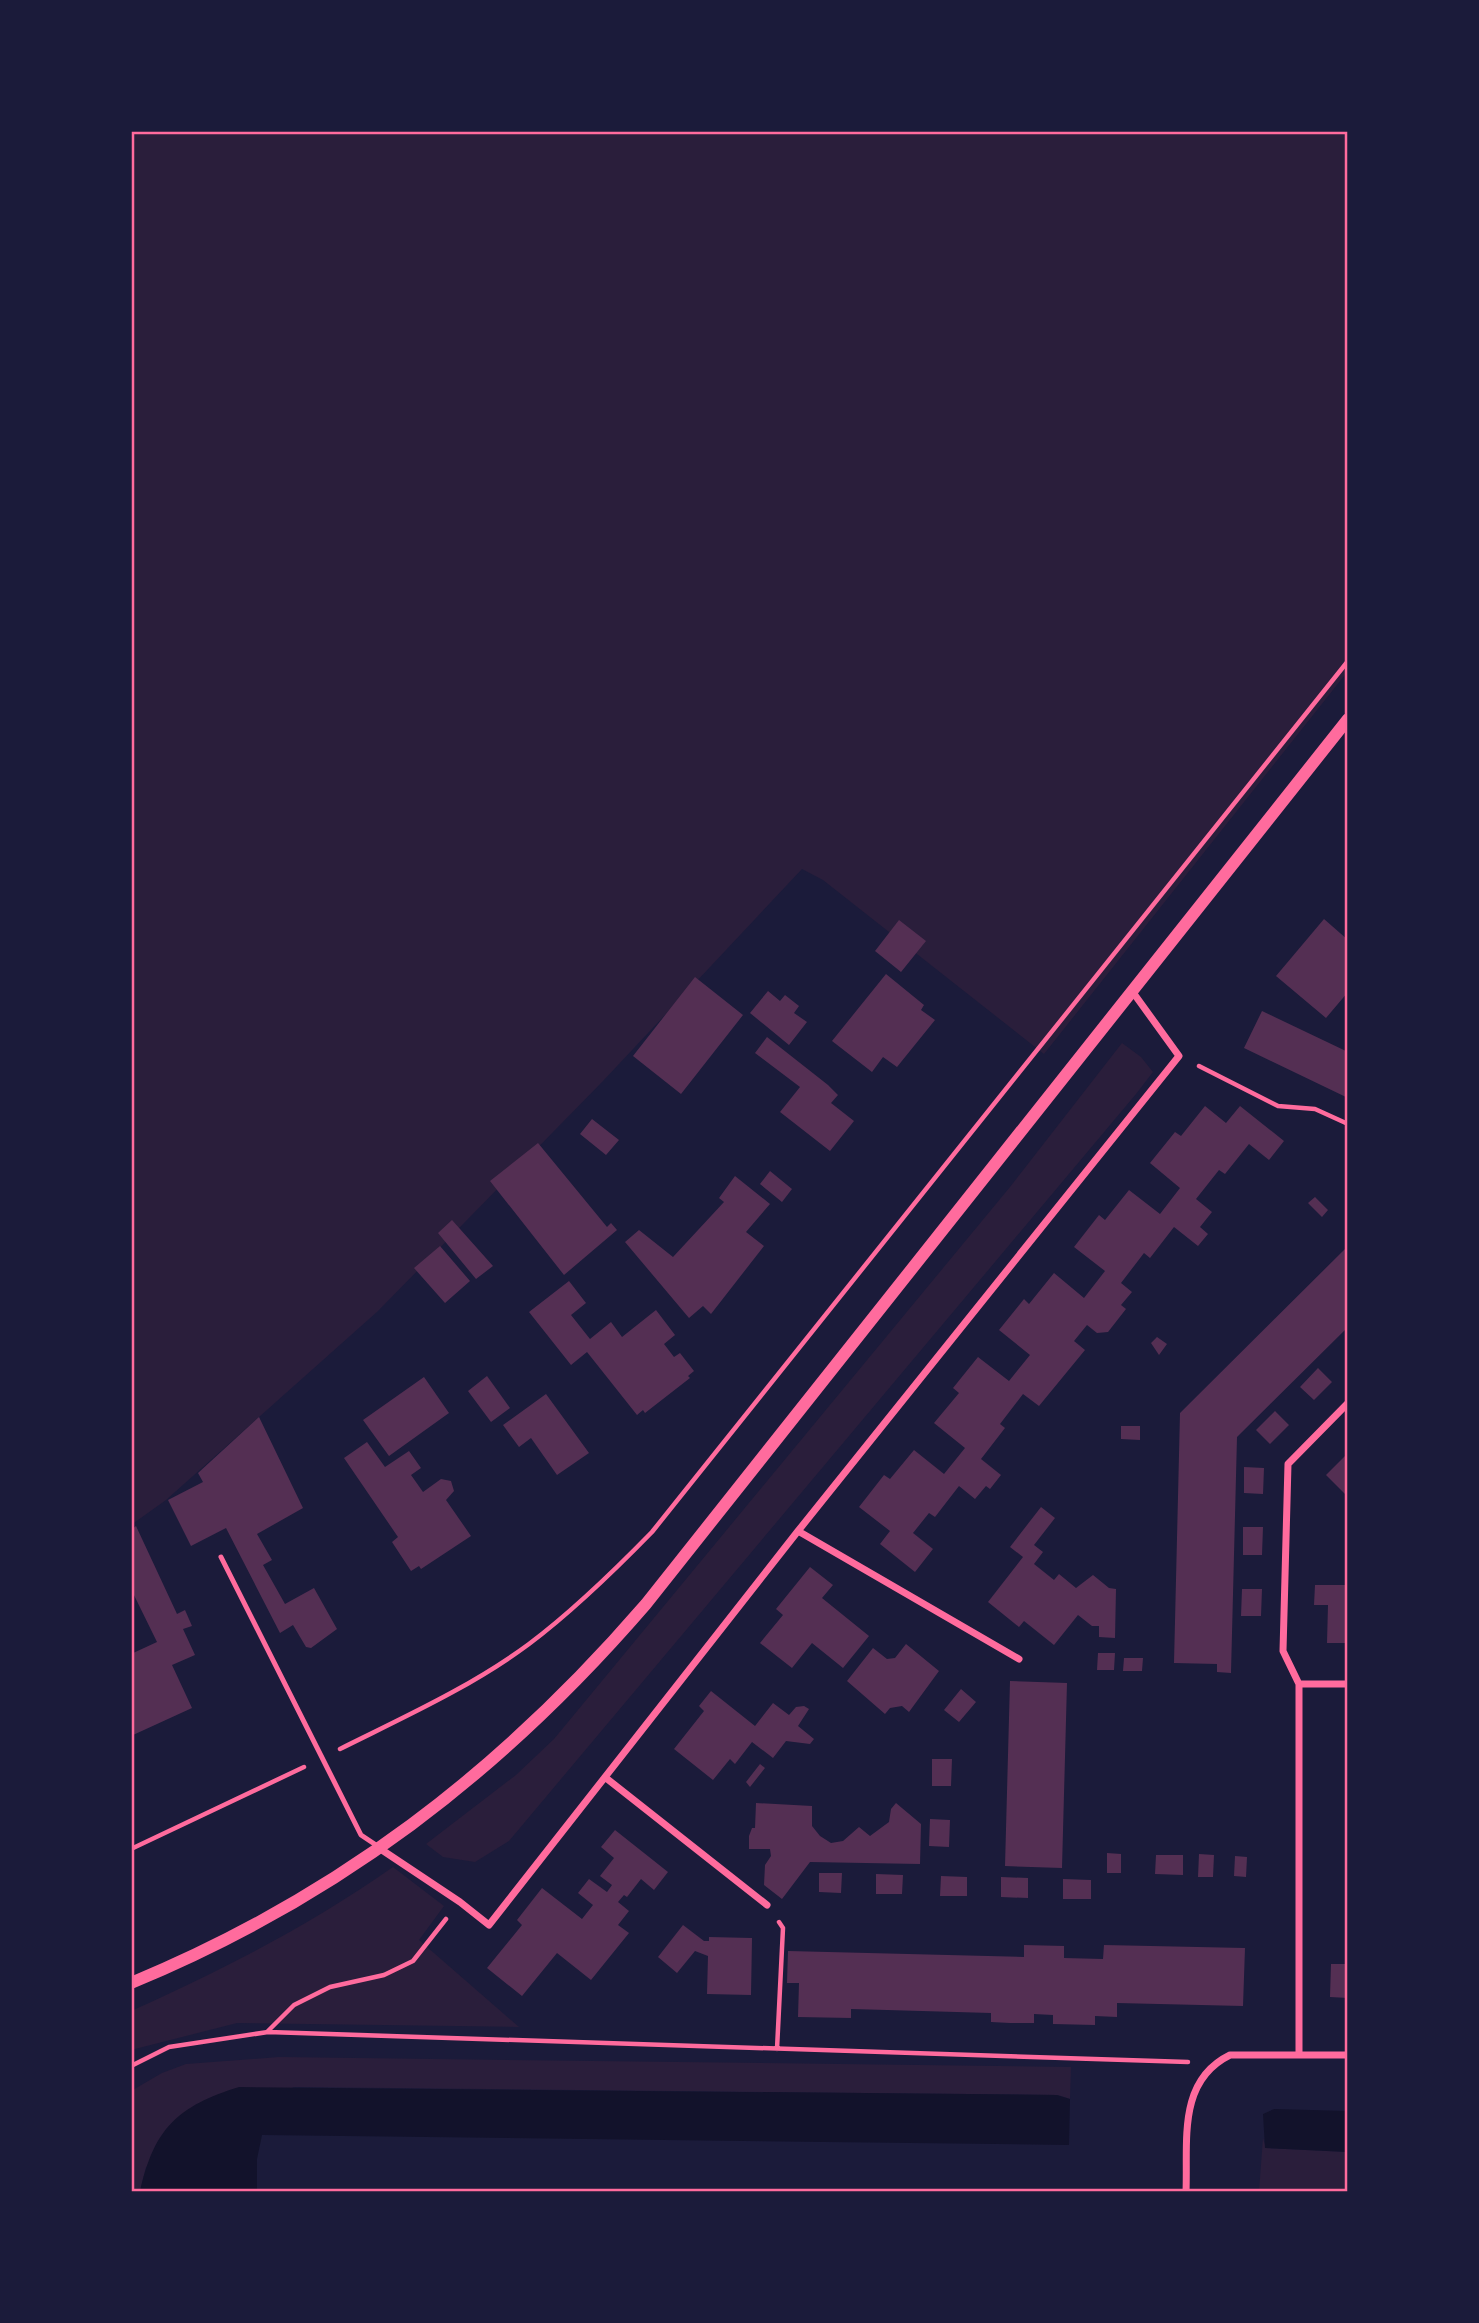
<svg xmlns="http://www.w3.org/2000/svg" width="1479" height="2323" viewBox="0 0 1479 2323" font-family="'PT Sans Narrow',sans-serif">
	<rect width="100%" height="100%" fill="#1b1b3a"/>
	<!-- green -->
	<path fill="#2a1e3b" d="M131,131h1217v540l-304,383 -221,-174 -21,-11 -199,212 -225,230 -212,189 -35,25z
		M1122,1043l19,14 12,15 -17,22 -627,747 -34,21 -32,-5 -17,-13 90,-69 38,-36 456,-552z
		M393,1867l51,39 -25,34 100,87 -282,-4 -106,27v-39c95,-43 176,-84 262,-144z
		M279,2057l792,10 -1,32 -13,-4 -763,-8 -148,80 -6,25h-9v-101l31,-18 24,-9z
		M1263,2138l3,10 82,4v40h-89z"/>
	<!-- water -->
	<path fill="#12122b" d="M239,2087l818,8 13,4 -1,46 -807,-10 -5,24v33h-117c14,-64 38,-86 99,-105z
		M1274,2109l74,2v41l-83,-4 -2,-34z"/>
	<!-- building -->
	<path fill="#542f53" d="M1324,919l24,21v52l-22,26 -50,-42z
		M899,920l27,21 -25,31 -26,-21z
		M886,974l38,31 -3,5 14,10 -38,47 -14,-10 -11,15 -40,-31z
		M695,977l48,38 -62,79 -48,-38z
		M768,991l12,10 5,-6 14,11 -5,7 13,9 -18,23 -39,-32z
		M1262,1011l86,41v46l-104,-50z
		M767,1037l61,48 10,10 -7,8 23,18 -24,30 -50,-39 20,-25 -45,-34z
		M1205,1106l21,17 14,-17 44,35 -15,19 -20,-16 -24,30 -6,-4 -23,29 16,13 -12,15 8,7 -10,12 -24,-19 -24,31 -6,-5 -23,30 11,9 -11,13 5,4 -18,23 -11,1 -10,-8 -13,16 11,9 -46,56 -16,-12 -23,30 5,4 -24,31 20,16 -11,14 -4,-3 -11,13 -16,-13 -24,31 -6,-4 -16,20 20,16 -18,23 -35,-28 10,-13 -31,-24 25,-32 6,4 24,-29 30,24 21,-26 -31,-25 25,-30 -6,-5 25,-31 31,24 21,-26 -31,-25 25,-31 5,5 25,-31 30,25 21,-27 -31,-24 25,-32 6,5 24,-30 31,24 20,-26 -30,-25 25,-31 6,4z
		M592,1119l27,21 -13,15 -26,-21z
		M538,1143l69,84 4,-4 6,7 -53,45 -74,-94z
		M770,1171l22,18 -10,13 -22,-18z
		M735,1176l35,28 -24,28 18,14 -53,68 -8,-8 -14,12 -64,-76 14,-12 34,27 51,-55 -5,-4z
		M1315,1197l13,13 -6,7 -14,-14z
		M452,1220l41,46 -17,13 -38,-46z
		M440,1246l30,35 -25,22 -31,-35z
		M1348,1246v81l-111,110 -6,236 -14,-1v-8l-43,-1 6,-250z
		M569,1281l17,22 -15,12 19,24 21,-17 11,15 34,-27 19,25 -11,9 10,13 6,-4 14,18 -6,5 2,2 -45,35 -2,-3 -6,5 -50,-63 -16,13 -42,-53z
		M1157,1337l10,7 -8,11 -8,-12z
		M1318,1368l14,14 -18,18 -14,-13z
		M487,1376l23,32 -19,14 -23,-31z
		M424,1377l25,36 -60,43 -26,-36z
		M546,1394l43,59 -32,22 -26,-37 -12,9 -16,-22z
		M1275,1411l14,14 -19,19 -14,-14z
		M259,1417l44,91 -46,26 15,26 -9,5 22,39 29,-16 23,41 -26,19 -5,-1 -13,-22 -13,8 -54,-105 -35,18 -23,-46 35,-18 -5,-9z
		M1121,1426h19v14l-19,-1z
		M367,1442l18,25 24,-16 12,17 -10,7 12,17 18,-13 10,2 3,10 -8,9 25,36 -50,33 -2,-3 -8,5 -19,-29 6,-5 -54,-79z
		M1348,1453v44l-22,-22z
		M1244,1467l20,1 -1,26 -19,-1z
		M1041,1507l14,11 -21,27 9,7 -9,12 20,16 5,-6 17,14 17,-13 16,13 7,1 -1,49 -16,-1v-11h-7l-14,-11 -24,30 -30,-24 -5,6 -31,-25 35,-45 -13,-10z
		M136,1526l41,88 8,-4 7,16 -9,3 12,26 -23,10 20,43 -59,27 -2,-81 26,-12 -26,-53v-59z
		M1243,1527h20l-1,28h-19z
		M810,1567l23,18 -11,13 47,38 -26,32 -31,-25 -20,25 -32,-25 23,-28 -7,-6z
		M1315,1585h33v58h-21l1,-38h-14z
		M1242,1589h20l-1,27h-20z
		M906,1644l33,27 -30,41 -7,-6 -12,2 -5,6 -38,-33 26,-33 14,11 8,-1z
		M1098,1653h17l-1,17h-17z
		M1124,1658h19l-1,13h-19z
		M1010,1681l57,2 -5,185 -57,-2z
		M961,1689l15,13 -17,20 -15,-12z
		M711,1691l44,35 18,-23 16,12 7,-8 8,-1 5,3 -11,17 16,13 -4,5 -24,-3 -13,17 -21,-16 -17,22 -5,-5 -17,21 -39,-31 30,-38 -5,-5z
		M932,1759h20l-1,27h-19z
		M760,1764l5,4 -15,19 -4,-5z
		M756,1803l56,3v20l8,10 11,7 12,-2 16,-14 11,9 19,-14 2,-13 5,-6 25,21 -1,40 -110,-2 -28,37 -18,-14 1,-20 6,-9 -1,-7h-21v-13l3,-8h3z
		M930,1819l20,1 -1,27 -20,-1z
		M615,1830l53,42 -14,18 -13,-11 -14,18 -3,-2 -6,7 11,9 -11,14 11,8 -38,47 -34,-27 -35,43 -35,-28 35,-43 -5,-5 25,-32 40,31 11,-14 -15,-12 11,-14 18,13 5,-7 -12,-9 14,-18 -13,-11z
		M1107,1853l14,1v19h-14z
		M1199,1854l15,1 -1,22h-15z
		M1156,1855h27v20l-28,-1z
		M1235,1856l12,1 -1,20 -12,-1z
		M819,1873h23l-1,20 -22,-1z
		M876,1874l27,1 -1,19h-26z
		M941,1876l26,1v19h-27z
		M1001,1877l27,1v20l-27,-1z
		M1063,1879l28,1v19h-28z
		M683,1925l21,16h5v-4l43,1 -1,57 -44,-1 1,-38 -13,-5 -18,22 -19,-16z
		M1024,1945l40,1v12l39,1 1,-14 141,3 -2,58 -126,-3v14l-22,-1v9l-42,-1v-9l-19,-1v9h-24l-19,-1v-9l-104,-3 -36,-1v9l-53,-1 1,-34h-12l1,-32 236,6z
		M1331,1964h17v34l-18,-1z"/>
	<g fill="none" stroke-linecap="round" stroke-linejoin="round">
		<!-- path -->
		<path stroke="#ff6b9d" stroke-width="4.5" d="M1199,1066l79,40 37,3 33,15
			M340,1749c64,-32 131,-62 189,-105 44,-33 84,-72 123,-112l696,-871
			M131,1849l173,-82
			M268,2031l26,-26 36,-18 54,-12 29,-14 33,-42
			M777,2049l6,-121 -4,-6
			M131,2066l38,-19 99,-15 920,30"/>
		<!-- service -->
		<path stroke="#ff6b9d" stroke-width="5" d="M221,1557l140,278 18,12"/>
		<!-- minor -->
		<path stroke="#ff6b9d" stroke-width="7" d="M798,1531l221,128
			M1299,1684h49
			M606,1778l161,127
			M379,1848l81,54 29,23 309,-394 381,-475 -47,-65
			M1299,2054v-370l-16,-33 5,-187 60,-61
			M1186,2192c2,-51 -9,-111 44,-137h118"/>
		<!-- tertiary -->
		<path stroke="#ff6b9d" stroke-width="12" d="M131,1983c206,-85 370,-211 515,-379l702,-885"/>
	</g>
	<!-- border -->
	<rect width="1479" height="2323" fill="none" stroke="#1b1b3a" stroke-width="266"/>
	<rect x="133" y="133" width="1213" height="2057" fill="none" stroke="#ff6b9d" stroke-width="2.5"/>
</svg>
